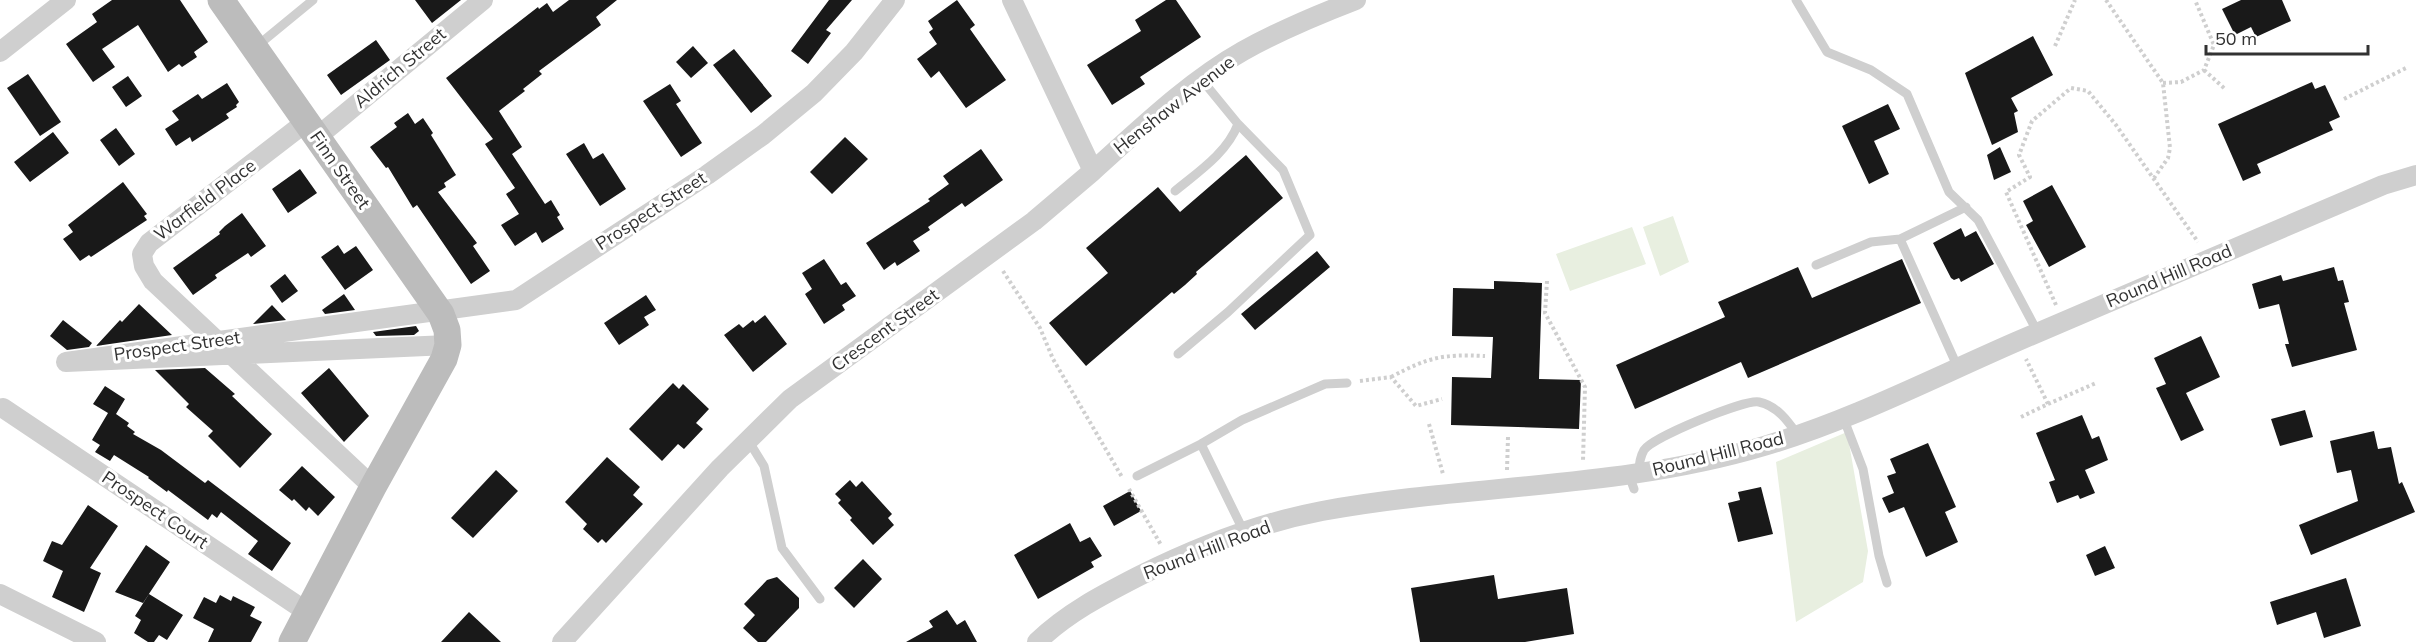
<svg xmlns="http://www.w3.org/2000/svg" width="2416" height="642" viewBox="0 0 2416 642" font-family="Mulish,sans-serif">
	<rect width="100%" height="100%" fill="#fff"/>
	<!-- green -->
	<path fill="#e8efe0" d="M1673,216l16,46 -29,14 -17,-49z
		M1632,227l14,37 -76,27 -14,-37z
		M1847,432l21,119 -5,31 -67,40 -20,-160z"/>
	<!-- building -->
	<path fill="#191919" d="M112,0h68l28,42 -14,10 3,5 -15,10 -3,-3 -11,8 -30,-47 -36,24 13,18 -22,15 -27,-38 31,-22 -5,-8z
		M415,0h46l-29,23z
		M569,0h48l-21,17 5,8 -62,46 3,3 -19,15 2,2 -26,20 23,36 -10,7 33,50 6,-4 9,15 -3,2 7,12 -22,14 -6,-11 -21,14 -14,-21 18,-11 -13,-20 9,-6 -30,-44 8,-5 -47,-61 92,-71 1,2 8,-6 6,9z
		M829,0h23l-26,30 5,3 -23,31 -17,-13z
		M957,0l18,25 -5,4 36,51 -40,28 -27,-37 -8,7 -14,-19 20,-15 -8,-12 4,-3 -5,-8z
		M1166,0h10l25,37 -61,40 5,7 -33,21 -25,-40 54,-34 -6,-11z
		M2241,0h41l9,21 -35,16 -5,-10 -16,8 -13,-26z
		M2033,36l20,39 -42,23 7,13 -4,2 4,19 -26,13 -27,-72z
		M376,40l14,20 -49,35 -14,-20z
		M693,46l15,17 -17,15 -15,-16z
		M734,49l38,47 -21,17 -38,-48z
		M28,74l33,48 -21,14 -33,-48z
		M128,76l14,20 -16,11 -14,-20z
		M2312,82l3,7 10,-4 15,32 -11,5 4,8 -76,34 4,9 -18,8 -25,-57z
		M227,83l12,19 -3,3 1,2 -11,7 3,4 -37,24 -2,-5 -14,9 -11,-17 14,-9 -7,-9 26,-17 4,5z
		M670,84l11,17 -5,3 26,39 -21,14 -38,-56z
		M1888,104l12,25 -26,12 15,33 -20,10 -27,-58z
		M408,113l7,11 8,-6 10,15 -2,2 25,40 -12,8 2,4 -8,5 39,51 -4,3 17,25 -19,13 -54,-79 -4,3 -25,-41 -2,1 -16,-21 27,-20 -3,-4z
		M116,128l19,26 -16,12 -19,-26z
		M53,132l16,21 -39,29 -16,-20z
		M845,137l23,22 -36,35 -22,-22z
		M584,143l9,16 10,-6 23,36 -26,17 -34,-52z
		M2000,147l11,25 -17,8 -7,-25z
		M981,149l22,31 -38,27 -3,-4 -34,24 2,3 -17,11 7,10 -23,15 -2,-4 -11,8 -18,-27 64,-42 -2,-2 21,-15 -6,-8z
		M1246,155l37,43 -87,74 1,2 -12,11 -11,9 -2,-2 -86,74 -37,-43 59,-50 -22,-25 72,-61 22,25z
		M300,169l17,24 -29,20 -16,-24z
		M123,182l24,32 -3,2 3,4 -56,37 -2,-2 -9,6 -17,-22 10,-7 -5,-7z
		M2052,185l34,62 -37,20 -23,-42 7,-4 -10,-20z
		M242,213l24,33 -15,11 -3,-4 -33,22 2,3 -24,17 -20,-27 47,-34 -1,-2 6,-6z
		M1961,228l4,9 11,-6 18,33 -33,18 -2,-4 -5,2 -3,-2 -18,-35z
		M338,245l6,9 12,-8 17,24 -28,20 -24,-33z
		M1317,251l13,16 -75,63 -14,-16z
		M824,259l17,26 5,-3 10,14 -14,9 3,5 -21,14 -19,-30 7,-5 -10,-16z
		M1902,259l19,44 -173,75 -7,-16 -106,47 -19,-44 109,-48 -7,-15 80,-35 14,31z
		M2334,267l4,14 5,-1 6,22 -5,1 13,47 -65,17 -7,-23h4l-10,-40 -20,5 -7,-25 29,-9 2,6z
		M285,274l13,17 -16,12 -12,-17z
		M1494,281l48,2 -3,96 42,1 -2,49 -128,-4 1,-48 39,1 2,-41 -41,-1 1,-48 41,1z
		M344,294l11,16 -30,4 -3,-4z
		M646,295l10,15 -12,7 5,8 -30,20 -15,-22z
		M139,304l33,31 -76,11 24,-26 2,2z
		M272,305l14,15 -33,4z
		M765,315l22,29 -34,28 -29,-37 15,-11 4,4 10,-8 2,3z
		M63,320l29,23 -3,4 -22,3 -17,-14z
		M416,326l3,5 -5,4 -38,1 -3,-4z
		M2201,336l19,41 -34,16 18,37 -23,11 -25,-53 10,-4 -12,-26z
		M205,368l30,26 -3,2 40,38 -32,34 -32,-32 5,-5 -27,-24 3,-3 -34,-34z
		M329,368l40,48 -25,26 -43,-49z
		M673,383l6,6 4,-5 26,25 -13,14 7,6 -19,20 -6,-5 -16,17 -33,-32z
		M105,386l20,13 -9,15 13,9 -2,3 8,6 -2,2 28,16 44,33 3,-3 83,63 -19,28 -24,-17 10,-13 -37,-29 -4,6 -5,-4 -4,6 -40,-30 -1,2 -19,-14 1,-1 -35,-22 -4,6 -15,-9 5,-7 -8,-5 16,-27 -15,-9z
		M2305,410l8,27 -33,9 -9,-27z
		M2082,415l10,24 7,-3 9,24 -23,10 10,23 -15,6 -2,-4 -21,8 -8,-21 6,-2 -19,-47z
		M2374,431l4,18 13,-2 8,37 3,-2 13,30 -104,43 -12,-30 59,-24 -7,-31 -14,3 -7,-32z
		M1928,443l28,64 -11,5 13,30 -32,15 -22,-50 -15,6 -7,-15 12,-5 -7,-17 9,-3 -6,-14z
		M607,457l33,30 -7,8 10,9 -37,39 -4,-4 -4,4 -15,-14 4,-5 -22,-22z
		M302,466l33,31 -17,19 -9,-9 -3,4 -12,-12 -2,2 -13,-11z
		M496,470l22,21 -45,47 -22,-20z
		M850,480l6,7 6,-6 30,33 -4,4 6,7 -21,20 -23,-25 2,-2 -14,-15 3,-3 -6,-6z
		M1761,487l12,47 -35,8 -10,-39 12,-3 -2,-8z
		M1130,491l11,20 -27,15 -11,-20z
		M88,505l30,21 -28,42 11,5 -17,39 -32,-15 11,-26 -20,-10 9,-20 10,4z
		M1070,523l10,19 10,-5 12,19 -11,6 3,5 -56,32 -24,-44z
		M146,545l24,17 -27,41 -28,-11z
		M2105,546l10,22 -20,8 -9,-21z
		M863,559l19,20 -28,29 -20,-20z
		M1494,575l4,24 69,-11 7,46 -49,8h-105l-9,-54z
		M777,577l22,21v10l-33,34h-8l-15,-14 12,-13 -11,-11 23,-24z
		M2346,578l15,48 -37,12 -8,-26 -39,13 -7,-23z
		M149,594l34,21 -16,25 -8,-5 -5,7h-6l-14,-9 7,-13 -6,-4z
		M220,595l11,6 2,-5 22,11 -5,9 12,6 -11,20h-43l6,-13 -21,-11 11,-21 12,6z
		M947,610l10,15 8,-5 12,22h-71l27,-15 -4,-6z
		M469,612l32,30h-60z"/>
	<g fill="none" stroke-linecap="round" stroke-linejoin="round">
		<!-- path -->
		<path stroke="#cfcfcf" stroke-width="4" stroke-dasharray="3 3" stroke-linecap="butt" d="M2106,0l57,83 7,65 -2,10 -14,20
			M2055,46l20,-46
			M2204,70l21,19
			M2163,83l18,-1 23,-12 10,-25 -19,-45
			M2344,99l62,-31
			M1003,271l37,57 13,31 69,118
			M1547,281l-2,32 40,74 -2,74
			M2056,305l-50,-113 24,-15 -11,-22 13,-34 39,-33 17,3 28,34 82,117
			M1391,377c38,-20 51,-23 94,-21
			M1360,381l31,-4 25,29 26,-7
			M2048,404l48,-21
			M2021,417l27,-13 -22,-45
			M1429,424l14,50
			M1507,470l1,-33
			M1129,489l32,56"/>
		<!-- lane -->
		<path stroke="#cfcfcf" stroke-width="9" d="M1796,0l31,52 44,18 36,24 42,98 29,28 60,113
			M257,46l56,-46
			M1175,191c23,-19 52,-38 63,-67l-36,-44
			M1900,239l58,129
			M1816,265l55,-23 29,-3 66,-32
			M1178,354l50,-42 82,-77 -27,-65 -45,-46
			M1843,417l20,52 16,87 8,27
			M748,440l16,26 18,82 38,51
			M1639,472c0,-7 1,-15 5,-22 9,-13 101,-51 115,-48 18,4 28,18 38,32
			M1629,475l5,14
			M1137,476l64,-32
			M1244,532l-43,-88 41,-24 83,-36 22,-1"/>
		<!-- street -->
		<path stroke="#cfcfcf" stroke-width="20" d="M0,52l66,-52
			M306,122l-157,121 -7,11 2,12 9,15 220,206
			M317,137l166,-137
			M1093,171c47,-42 95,-89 150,-120 36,-20 74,-36 113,-51
			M448,345l-382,17 450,-62 191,-125 56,-40 51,-42 40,-41 41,-52
			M3,408l304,204
			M0,594l96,48
			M562,642l158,-174 70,-69 244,-178 59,-50 -81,-171
			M1037,642c30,-29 65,-47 102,-66 58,-29 120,-53 183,-65 147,-27 299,-22 442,-65 88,-26 171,-69 254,-105 121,-52 243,-104 365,-156l33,-10"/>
		<!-- secondary -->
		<path stroke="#bcbcbc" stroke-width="27" d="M221,0l220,314 6,16 1,15 -4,14 -71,128 -81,155"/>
	</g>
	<g text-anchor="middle" stroke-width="6" stroke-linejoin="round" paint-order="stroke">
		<!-- street labels -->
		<g font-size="18" fill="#323232" stroke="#fff">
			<text transform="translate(400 68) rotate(-40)" y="6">Aldrich Street</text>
			<text transform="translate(1174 105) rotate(-38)" y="6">Henshaw Avenue</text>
			<text transform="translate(340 170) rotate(55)" y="6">Finn Street</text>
			<text transform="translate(205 200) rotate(-37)" y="6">Warfield Place</text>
			<text transform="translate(651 211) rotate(-33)" y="6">Prospect Street</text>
			<text transform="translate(2169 276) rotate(-23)" y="6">Round Hill Road</text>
			<text transform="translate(885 330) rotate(-36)" y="6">Crescent Street</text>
			<text transform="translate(177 346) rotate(-8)" y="6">Prospect Street</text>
			<text transform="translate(1718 454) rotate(-14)" y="6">Round Hill Road</text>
			<text transform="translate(155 510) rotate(34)" y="6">Prospect Court</text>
			<text transform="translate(1207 550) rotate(-21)" y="6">Round Hill Road</text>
		</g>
	</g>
	<!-- scale -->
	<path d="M2206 45v9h162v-9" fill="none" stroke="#323232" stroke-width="3"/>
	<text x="2215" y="45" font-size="18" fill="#323232" stroke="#ffffff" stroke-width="4.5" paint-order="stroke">50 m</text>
</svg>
